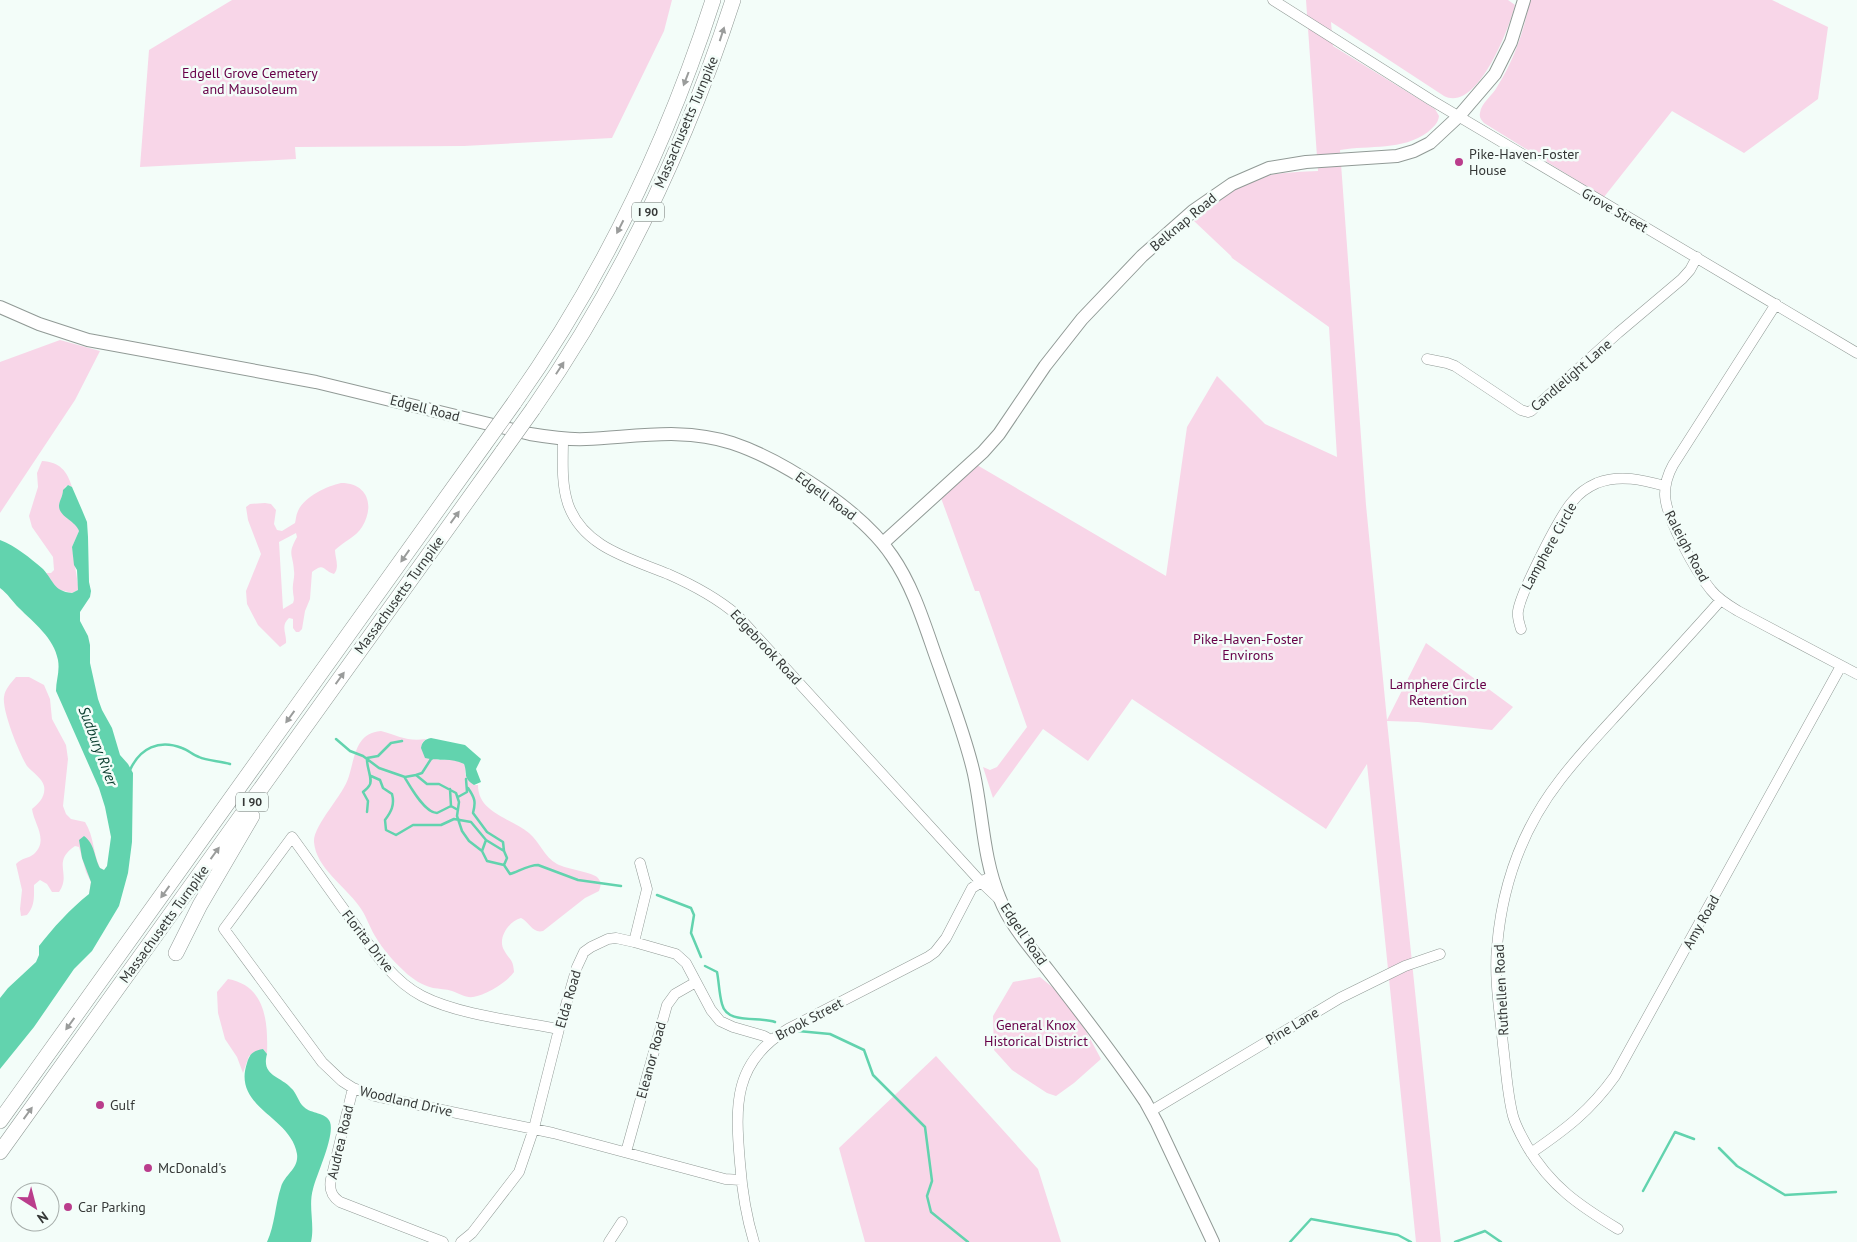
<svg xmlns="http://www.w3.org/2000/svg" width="1857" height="1242" viewBox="0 0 1857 1242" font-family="'PT Sans',sans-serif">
	<rect width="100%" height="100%" fill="#f3fdf9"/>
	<!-- green -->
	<path fill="#f8d6e8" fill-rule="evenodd" d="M232,0h440l-8,31 -52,107 -148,8 -169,1 1,12 -156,8 9,-117z
		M1306,0h202l7,5c-6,24 -38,108 -71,91l-113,-74 2,24 102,63 4,7c-1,8 -6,11 -11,16 -26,19 -58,13 -88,18l26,355 21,215 39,-77 87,64 -21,23 -74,-8 -31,-1 54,521h-25l-49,-478 -41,65 -194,-130 -44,62 -45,-32 -50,69 -10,-31 7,3 7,-3 30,-40 -48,-136h-4l-34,-93 36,-33 189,111 21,-149 30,-51 48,48 72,33 -8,-130 -97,-69 -1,-2 -37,-35c20,-16 40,-35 65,-43 18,-6 40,-6 59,-7z
		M1530,0h242l56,27 -10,72 -74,54 -72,-42 -68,86 -120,-74c-3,-3 -5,-6 -4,-10 1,-10 13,-18 17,-26 17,-27 27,-56 33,-87z
		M60,340l40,11 -25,49 -75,113v-151z
		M42,461c18,1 25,10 30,26l-4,-2 -3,2 -6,18 7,12 11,8 2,6 -7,16 6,38v5l-6,3 -15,-4 -11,-16h5l3,-3 -1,-13 -21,-30 -3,-11 9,-29 -1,-14z
		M341,483c27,0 34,23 21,44 -6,10 -19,15 -27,23 0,8 5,17 -1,24 -12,-4 -9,-12 -22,-2l-2,27 -5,12 -3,18 -3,3h-3l-3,-4v-9l-4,-1c-9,8 -2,16 -3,25l-6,4 -22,-22 -11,-21 -1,-13 15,-37 -13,-34 -2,-13 4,-3 15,-1 6,1 5,6 -2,14 3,6 5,1 13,-8c1,-4 1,-8 3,-12 6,-14 29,-25 43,-28zM296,533l1,4c-10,18 -4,16 -3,34 1,7 -2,13 -1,20 0,5 2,7 0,12l-10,6 -4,-67z
		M16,677h13l15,8 6,14 2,20 14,26 2,14 -5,47 3,8 5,5 14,3c9,14 8,31 15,46l4,2 -15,24 2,-12 -5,-10 -7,-25 -4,-1c-24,16 -3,28 -16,46h-7l-5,-8 -7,-4 -6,5c0,12 1,21 -7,30l-6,1 -1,-7 2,-19 -6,-26c7,-7 12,-5 18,-10 15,-14 0,-30 -2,-45 7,-6 14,-13 12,-23 -2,-8 -12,-14 -17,-20 -8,-13 -25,-55 -23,-69 1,-8 7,-14 12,-20z
		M381,731c18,5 27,11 45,8l-4,4 16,17 15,-1 11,5 2,4 -1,6 9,11h4c0,28 33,33 51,48 11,9 15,24 28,31 10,5 33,8 40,13 5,5 4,8 2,14l-14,7 -42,33c-10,3 -14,-9 -22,-13 -12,3 -24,20 -17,32 5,10 9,8 10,22 -7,10 -28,23 -41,25 -7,1 -15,-4 -21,-6 -6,-2 -13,-2 -19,-3 -11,-3 -21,-9 -29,-17 -11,-10 -22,-23 -29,-35 -6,-10 -9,-21 -16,-30 -14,-20 -43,-38 -45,-64 -1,-17 30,-47 35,-66 6,-20 7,-43 32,-45z
		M1040,977l22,18 24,36 15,28 -27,24 -18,13 -9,-3 -35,-23 -18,-20 -1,-34 20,-34z
		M228,979c38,7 40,43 39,75l-4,-5 -14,7 -6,17 -6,-16 -12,-18 -7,-26 -1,-21z
		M936,1056l102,113 23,73h-196l-26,-94z"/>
	<!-- water -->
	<path fill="#62d3ae" d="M68,485l4,2 10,23 5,12 1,15 1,45 2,9 -1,6 -10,15v9l8,15 2,9v18l8,36 4,11 10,18 8,27 8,9 5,9 -1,69 -4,31 -9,33 -27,45 -18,18 -40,58 -34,42v-71l8,-10 28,-26 3,-7v-9c14,-18 31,-37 50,-52l2,-12 -9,-24 -3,-18 5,-4c11,8 10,21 16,32l4,2 3,-4 4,-29 -6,-30 -6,-19 -43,-97c0,-11 4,-19 2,-31 -4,-22 -24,-37 -39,-52 -7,-7 -11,-14 -19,-20v-48c16,6 30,18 43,29 11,12 10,22 29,24l6,-3 -1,-20 -3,-5 -2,-18 7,-16c-3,-10 -20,-14 -20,-25 0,-5 4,-10 4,-16z
		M431,738l34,7 16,14 -5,10 5,13 -7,3c-12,-8 -6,-11 -10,-21 -13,-7 -25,-2 -39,-6l-4,-10c1,-6 4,-9 10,-10z
		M263,1049l4,5c-6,22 13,22 24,34 6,5 7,14 13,19 7,7 22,5 26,15 5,14 -13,51 -17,67 -5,17 2,36 -2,53h-44c8,-17 8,-37 14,-55 4,-13 18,-18 16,-33 -6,-38 -65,-46 -50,-91 3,-10 6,-12 16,-14z"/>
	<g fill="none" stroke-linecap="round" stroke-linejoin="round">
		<!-- stream -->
		<path stroke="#62d3ae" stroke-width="2.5" d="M336,739l14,12 13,5 16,12 26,9 11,-2 11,9h12l17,9 3,9 -2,14 5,15 7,10 13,10 5,10 17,4 6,9c9,-3 19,-9 28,-9l40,15 43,6
			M130,770c10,-22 29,-31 52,-22 6,2 11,7 17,9 8,4 22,4 31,7
			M416,775l6,-2 9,-14
			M371,776l9,4 3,8 9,6c3,11 -1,18 -7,26l1,10 10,5 17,-10h28l13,-6 17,3 15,18 18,11 3,7 -3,7
			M405,778c6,10 20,35 32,35l14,-7 7,4
			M468,788c7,10 8,14 5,25l14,19 16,10 1,9
			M450,789l1,17
			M458,797l9,-5 -1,-13
			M367,812l1,-11 -5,-9c2,-2 4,-3 6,-6 5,-5 -3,-19 -2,-28l11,-2 13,-13 11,-2
			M482,851l4,-11
			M657,895l34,13 3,7 -3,18 10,24
			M705,966l12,6c2,10 2,21 5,32 5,21 37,12 53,18
			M798,1031l32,3 34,16 9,25 52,52 7,54 -5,15 4,16 37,30
			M1719,1148l18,18 48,29 51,-3
			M1643,1191l32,-59 19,7
			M1290,1242l21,-23 87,16 13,7
			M1455,1242l30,-11 16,11"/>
		<!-- minor casing -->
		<g stroke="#919a96" stroke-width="11">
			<path id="minor" d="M1273,0l158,100 426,253
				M1776,304l-103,161c-5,9 -8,18 -8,29 0,23 31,78 46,96 7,9 17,15 27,21l119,63
				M1427,359l20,4 8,3 66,44 7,2 3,-1 87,-78 64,-54 8,-9 7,-13
				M563,439c0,21 -2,44 5,65 15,43 61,54 100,70 25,11 48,23 69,41l243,266 20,19
				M1521,629c-2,-6 -4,-12 -3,-18 3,-19 42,-96 55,-110 6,-8 15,-14 24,-18 23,-9 46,-3 68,3
				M634,942l13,-53 -7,-26
				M559,1029c-42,-8 -100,-14 -137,-33 -33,-17 -53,-52 -74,-81 -19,-26 -37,-52 -56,-78l-68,92 98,133 20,19 11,7 22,8 178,37 172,46 16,1
				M353,1088l-22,91c-2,10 0,17 9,23l103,40
				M1151,1111l189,-113 65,-32 35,-12
				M626,1152l41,-147 8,-11 21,-12
				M1531,1153c35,-24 59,-42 84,-77l226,-410
				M1618,1229c-38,-23 -68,-43 -91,-83 -5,-9 -11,-19 -14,-30 -6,-23 -7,-48 -10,-71 -3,-32 -9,-66 -6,-98 5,-62 25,-118 63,-167 19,-25 41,-48 62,-71 33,-36 66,-72 99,-109
				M461,1242l11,-9 47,-61 15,-44 25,-99 18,-62 7,-15 7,-5 17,-8 8,-1 18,4 42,12 10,9 25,47 9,11 13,6 31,9 7,4
				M609,1242l13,-20
				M754,1242c-8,-26 -12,-52 -14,-79 -5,-58 -7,-101 48,-134l140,-72 7,-5 11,-14 26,-50 14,-9"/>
		</g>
		<!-- major casing -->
		<g stroke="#919a96" stroke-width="14">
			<path id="major" d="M0,307l39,17 49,16 228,42 214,52c18,3 37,6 56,5 49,-2 97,-12 146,4 51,17 130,68 160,113 23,33 34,74 48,112 12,35 26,70 34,106 9,42 9,85 26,125 10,26 31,49 48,71 33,43 67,86 97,131l12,22 56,119
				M883,543l100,-91 16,-18 46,-68 37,-47 60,-63 51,-45 39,-27 37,-16 37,-6 91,-6 17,-5 16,-8 29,-27 36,-42 16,-32 13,-42"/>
		</g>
		<!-- highway casing -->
		<g stroke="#919a96" stroke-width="16">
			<path id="highway" d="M514,403c87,-123 153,-260 199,-403
				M533,409c87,-125 153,-264 200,-409
				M176,953l24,-48 52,-89
				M0,1121l484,-676
				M0,1152l503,-701"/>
		</g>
		<!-- minor -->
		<use href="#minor" stroke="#fff" stroke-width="10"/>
		<!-- major -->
		<use href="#major" stroke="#fff" stroke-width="12"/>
		<!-- highway -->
		<use href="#highway" stroke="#fff" stroke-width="15"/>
		<!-- highway-bridge casing -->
		<g stroke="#919a96" stroke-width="16" stroke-linecap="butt">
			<path id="highway-bridge" d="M484,445l30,-42
				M503,451l30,-42"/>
		</g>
		<!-- highway-bridge -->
		<use href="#highway-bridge" stroke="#fff" stroke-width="15"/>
	</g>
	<!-- one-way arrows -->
	<defs><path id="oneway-solid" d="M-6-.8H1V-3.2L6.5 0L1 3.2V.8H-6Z" transform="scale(1.25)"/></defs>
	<g fill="#9a9c9b">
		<use href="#oneway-solid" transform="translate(722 34) rotate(-72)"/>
		<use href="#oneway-solid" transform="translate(686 79) rotate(111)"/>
		<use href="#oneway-solid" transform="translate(620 227) rotate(117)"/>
		<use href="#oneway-solid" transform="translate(560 368) rotate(-57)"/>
		<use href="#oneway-solid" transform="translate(455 517) rotate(-54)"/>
		<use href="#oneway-solid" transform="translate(405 556) rotate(125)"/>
		<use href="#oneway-solid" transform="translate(340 678) rotate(-54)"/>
		<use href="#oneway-solid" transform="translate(290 717) rotate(126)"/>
		<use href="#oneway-solid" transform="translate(215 853) rotate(-54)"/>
		<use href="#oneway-solid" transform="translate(165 892) rotate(126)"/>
		<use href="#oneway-solid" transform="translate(70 1024) rotate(126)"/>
		<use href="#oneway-solid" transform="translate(28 1113) rotate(-54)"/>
	</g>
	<!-- markers -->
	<g fill="#ba3d8c" stroke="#f3fdf9" stroke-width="2">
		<circle cx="1459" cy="162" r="5"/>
		<circle cx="100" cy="1105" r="5"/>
		<circle cx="148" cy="1168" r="5"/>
		<circle cx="68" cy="1207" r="5"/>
	</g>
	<g text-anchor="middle" stroke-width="5" stroke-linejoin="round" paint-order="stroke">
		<!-- shield labels -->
		<g fill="#f3fdf9" stroke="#6e7371" stroke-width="1">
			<rect x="632" y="202.5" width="32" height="19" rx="4"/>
			<rect x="236" y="792.5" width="32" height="19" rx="4"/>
		</g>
		<g font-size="12" font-weight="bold" fill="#353837">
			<text x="648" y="216">I 90</text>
			<text x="252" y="806">I 90</text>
		</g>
		<!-- park labels -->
		<g font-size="14" fill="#670048" stroke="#f3fdf9">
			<text x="250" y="78">Edgell Grove Cemetery<tspan x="250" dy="16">and Mausoleum</tspan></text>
			<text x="1248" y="644">Pike-Haven-Foster<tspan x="1248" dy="16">Environs</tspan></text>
			<text x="1438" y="689">Lamphere Circle<tspan x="1438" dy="16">Retention</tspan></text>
			<text x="1036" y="1030">General Knox<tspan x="1036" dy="16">Historical District</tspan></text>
		</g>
		<!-- street labels -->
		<g font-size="14" fill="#353837" stroke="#f3fdf9">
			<text transform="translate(686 122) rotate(-67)" y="5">Massachusetts Turnpike</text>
			<text transform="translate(1615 210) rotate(30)" y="5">Grove Street</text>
			<text transform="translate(1183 222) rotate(-40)" y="5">Belknap Road</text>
			<text transform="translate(1571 375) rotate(-41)" y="5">Candlelight Lane</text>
			<text transform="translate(425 408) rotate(14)" y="5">Edgell Road</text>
			<text transform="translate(826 496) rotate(36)" y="5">Edgell Road</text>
			<text transform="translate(1549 546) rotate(-61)" y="5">Lamphere Circle</text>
			<text transform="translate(1687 546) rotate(62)" y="5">Raleigh Road</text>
			<text transform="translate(399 595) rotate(-54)" y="5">Massachusetts Turnpike</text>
			<text transform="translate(766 647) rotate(47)" y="5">Edgebrook Road</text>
			<text transform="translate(1701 922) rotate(-61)" y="5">Amy Road</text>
			<text transform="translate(164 924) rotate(-54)" y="5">Massachusetts Turnpike</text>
			<text transform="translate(1024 934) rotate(56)" y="5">Edgell Road</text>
			<text transform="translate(368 941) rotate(52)" y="5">Florita Drive</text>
			<text transform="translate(1501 990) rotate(-93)" y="5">Ruthellen Road</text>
			<text transform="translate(568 999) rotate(-74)" y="5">Elda Road</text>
			<text transform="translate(809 1019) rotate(-28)" y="5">Brook Street</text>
			<text transform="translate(1292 1026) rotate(-31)" y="5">Pine Lane</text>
			<text transform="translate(651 1060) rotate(-75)" y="5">Eleanor Road</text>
			<text transform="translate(406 1101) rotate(13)" y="5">Woodland Drive</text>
			<text transform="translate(340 1142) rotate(-77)" y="5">Audrea Road</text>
		</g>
		<!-- poi labels -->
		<g font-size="14" fill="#353837" stroke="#f3fdf9" text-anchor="start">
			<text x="1469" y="159">Pike-Haven-Foster<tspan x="1469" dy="16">House</tspan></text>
			<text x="110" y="1110">Gulf</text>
			<text x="158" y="1173">McDonald's</text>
			<text x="78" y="1212">Car Parking</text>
		</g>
		<!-- water labels -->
		<g font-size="15" font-style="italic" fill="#093d2e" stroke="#f3fdf9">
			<text transform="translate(98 746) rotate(69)" y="5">Sudbury River</text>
		</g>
	</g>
	<!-- north arrow -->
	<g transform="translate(35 1207) rotate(144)"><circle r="24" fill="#f3fdf9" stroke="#a7aeab"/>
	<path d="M0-4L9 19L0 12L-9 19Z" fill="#ba3d8c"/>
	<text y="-8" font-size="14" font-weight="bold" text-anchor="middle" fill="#353837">N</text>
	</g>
</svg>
